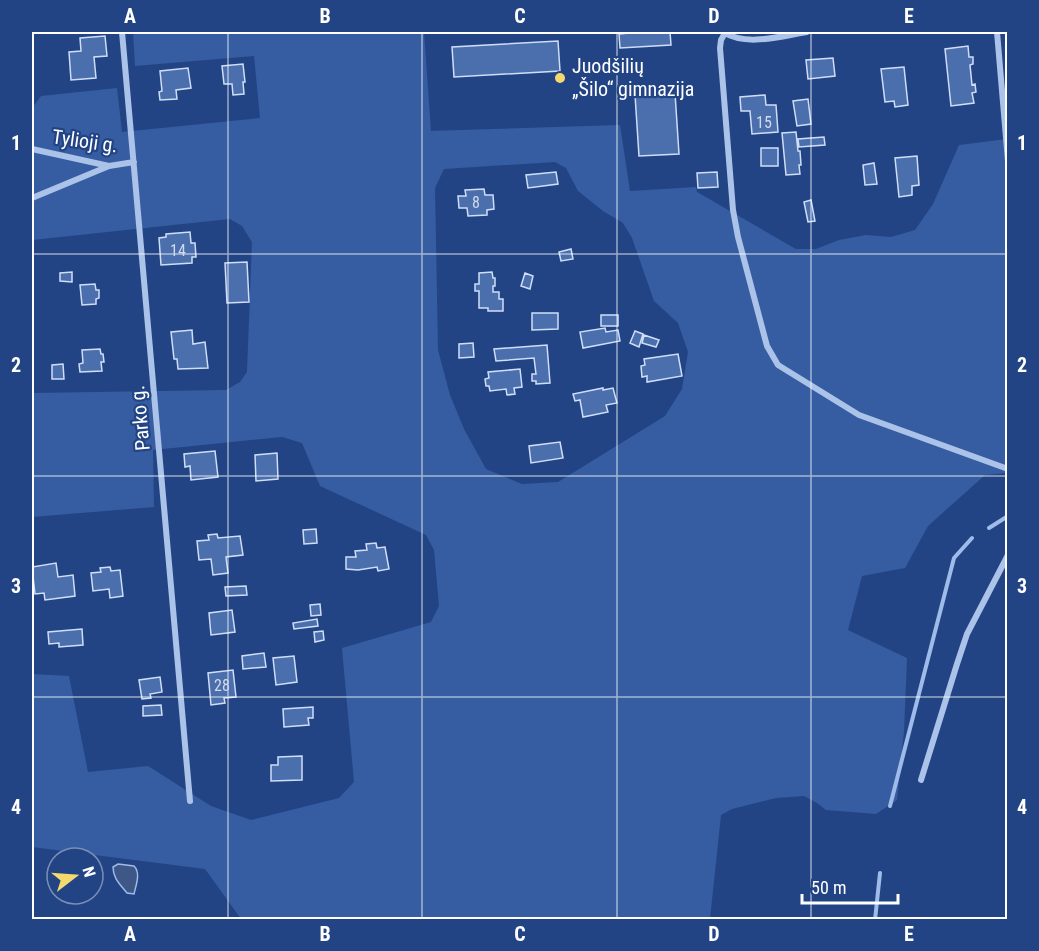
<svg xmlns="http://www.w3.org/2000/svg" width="1039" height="951" viewBox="0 0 1039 951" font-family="'Roboto Condensed',sans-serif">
	<rect width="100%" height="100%" fill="#224485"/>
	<!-- green -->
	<path fill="#365da1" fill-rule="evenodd" d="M133,32h291l7,99 189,-6 10,66 66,-4 1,5 99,57h20l23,-9 27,-5 25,2 24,-7 18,-26 26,-59 48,-6v334l-22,2 -57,51 -23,42 -43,8 -14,54 59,28 -3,73 -7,69 -21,14 -50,-4 -9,-7 -13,-7 -28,2 -44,11 -11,6 -11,104h-469l-36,-50 -173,-22v-173l37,2 19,96 60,-6 63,40 40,14 88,-22 15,-16 -12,-134 89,-26 8,-16 -5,-56 -8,-15 -106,-49 -18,-43 -20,-6 -129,13 1,57 -122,10v-124l194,-3 14,-8 7,-10 5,-130 -10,-16 -12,-7 -198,21v-132l9,-12 76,-8 5,44 138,-14 -6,-62 -119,10zM555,162l11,6 12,23 25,20 20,12 9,15 22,63 24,22 10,29 -6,37 -17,27 -107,66 -36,2 -36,-15 -22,-40 -14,-34 -12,-45 -3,-162 9,-19z"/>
	<!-- water -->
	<path fill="#3e5786" stroke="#9fbbea" stroke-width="1.5" d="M118,864l16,2c7,7 2,19 0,28l-7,-1c-6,-8 -14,-14 -14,-26z"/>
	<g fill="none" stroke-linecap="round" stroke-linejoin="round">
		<!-- stream -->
		<path stroke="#9fbbea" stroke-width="4" d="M989,528l19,-12
			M890,806l64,-248 18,-20
			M875,920l5,-47"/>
	</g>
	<!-- building -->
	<path fill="#4b6ead" stroke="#cfdef7" stroke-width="1.5" d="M641,32h29l1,13 -51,3 -1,-14z
		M105,36l2,20 -13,1 2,21 -25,2 -2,-28 12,-1 -1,-13z
		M558,41l2,30 -106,6 -2,-30z
		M968,46l1,11h4v7l-3,1 2,20 3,-1 1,8 -4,1 2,10 -23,3 -6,-57z
		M833,58l2,18 -27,3 -2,-19z
		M243,64l2,18h-2l1,12 -11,1 -1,-11h-8l-2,-18z
		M904,67l4,38 -13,2 -1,-6 -9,1 -4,-33z
		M188,68l3,20 -15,2 1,9 -17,1 -1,-8 3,-1 -2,-20z
		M675,93l4,61 -40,2 -4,-61z
		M765,95l1,10h10l2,27 -26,2 -2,-23h-9l-1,-14z
		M808,99l3,25 -14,2 -4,-25z
		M796,132l2,19h2l1,14h-2l1,9 -14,1 -4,-42z
		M824,137l1,8 -26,2 -1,-8z
		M761,148h17v18h-17z
		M917,156l2,29 -7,1v9l-13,2 -4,-39z
		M874,163l3,21 -12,1 -2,-20z
		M556,172l2,12 -30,4 -2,-13z
		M717,172l1,15 -20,1 -1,-15z
		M484,189l1,6h8l1,14 -7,1v5l-19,1 -1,-8h-8l-1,-12h8l-1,-6z
		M811,200l4,21 -7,1 -4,-20z
		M190,232l1,11h4l1,14h-4v6l-31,2 -2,-27 7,-1v-3z
		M571,249l2,10 -12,2 -2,-9z
		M247,262l2,40 -22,1 -2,-40z
		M72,272v10l-12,-1v-8z
		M492,272l1,6h2v8h-2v6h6v7h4v12h-15v-3h-9v-17h-4v-7h4v-11z
		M525,273l8,3 -3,13 -9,-3z
		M95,284l1,6h3v8l-3,1v5l-14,1 -2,-20z
		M532,313h26v16l-26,1z
		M601,315h17v11h-17z
		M605,328l1,4 12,-2 2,11 -37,7 -3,-16z
		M192,330l1,14 12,-2 3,26 -30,1 -1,-10h-3l-3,-27z
		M635,331l8,3 -4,13 -9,-4z
		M644,335l15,5 -3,7 -14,-4z
		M473,343l1,14 -15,1v-14z
		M547,345l3,38 -14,1v-3h-4v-7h4l-2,-16 -38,3 -2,-12z
		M100,349l1,5h2l1,8h-3l1,9 -22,1 -1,-8 4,-1 -1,-13z
		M678,354l4,22 -35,6v-6l-5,1 -1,-11 4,-1 -1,-6z
		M63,364l1,15h-12v-14z
		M520,369l2,18 -8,1 1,6 -8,1 -1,-6 -16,2 -1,-5h-3l-1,-7 4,-1 -1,-6z
		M603,388v2l10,-2 4,15 -11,2 2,7 -25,5 -3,-17 -5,1 -2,-7z
		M560,442l3,16 -32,5 -2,-17z
		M215,451l3,26 -27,3 -1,-14 -5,1 -1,-13z
		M277,453l1,26 -22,2 -1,-26z
		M316,529l1,14 -13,1 -1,-14z
		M217,534l1,4 22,-2 3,19 -17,2 2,16 -15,2 -2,-16 -12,1 -2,-19 12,-1 -1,-5z
		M376,543l1,5 8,-1 4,22 -11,2 -1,-4 -19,3 -12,-1v-12h10l-1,-6 12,-1 -1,-6z
		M56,563l2,14 15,-2 2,21 -30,4 -1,-7 -9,1 -3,-27z
		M110,567l1,4 9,-1 3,26 -13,2 -1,-9 -16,2 -2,-18 10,-1 -1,-4z
		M246,586l1,9 -21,1 -1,-9z
		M320,604l1,11 -10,1 -1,-11z
		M232,610l3,22 -24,3 -2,-22z
		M317,619l1,7 -24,3 -1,-6z
		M82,629l1,16 -24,2v-4l-10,1 -1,-12z
		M323,631l1,9 -9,2 -1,-10z
		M264,653l2,14 -23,2 -1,-13z
		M294,656l3,26 -21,3 -3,-27z
		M233,670l3,27 -12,1 1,5 -14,2 -3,-32z
		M160,677l2,15 -12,2 1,4 -9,1 -3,-19z
		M161,705l1,10 -19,1v-10z
		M313,707v11h-5l1,7 -25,2 -1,-18z
		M302,756v24l-31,1v-16h7v-8z"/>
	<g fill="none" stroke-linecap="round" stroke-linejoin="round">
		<!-- street -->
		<path stroke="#abc2e9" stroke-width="6" d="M122,32l68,769
			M723,32c24,15 58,4 84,0
			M997,32l11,129
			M725,33l-4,7 -1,8 13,162 5,27 29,109 11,19 81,50 149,54
			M32,149l77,17 25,-4
			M32,198l77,-32
			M921,780l36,-116 10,-30 41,-79"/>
	</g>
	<!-- grid -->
	<path fill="none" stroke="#fff" stroke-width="1.5" stroke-opacity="0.55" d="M228,32v888M422,32v888M617,32v888M811,32v888M32,254h976M32,476h976M32,697h976"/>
	<!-- markers -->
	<circle fill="#f4d96e" stroke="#224485" stroke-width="2" cx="560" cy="78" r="6"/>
	<g text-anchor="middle" stroke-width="4.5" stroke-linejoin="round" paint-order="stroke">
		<!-- number labels -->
		<g font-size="16" fill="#d2dbea">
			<text x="764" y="128">15</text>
			<text x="476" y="208">8</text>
			<text x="178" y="256">14</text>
			<text x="222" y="691">28</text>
		</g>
		<!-- poi labels -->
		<g font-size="20" fill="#fff" stroke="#224485" text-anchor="start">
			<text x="572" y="73">Juodšilių<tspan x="572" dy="23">„Šilo“ gimnazija</tspan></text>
		</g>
		<!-- street labels -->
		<g font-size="20" fill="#fff" stroke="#224485">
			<text transform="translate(85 141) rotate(8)" y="7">Tylioji g.</text>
			<text transform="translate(140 418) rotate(-95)" y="7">Parko g.</text>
		</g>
	</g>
	<!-- border -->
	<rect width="1039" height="951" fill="none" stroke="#224485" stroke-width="66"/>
	<!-- north arrow -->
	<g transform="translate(75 876) rotate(73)"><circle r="28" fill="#224485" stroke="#7a8fb6" stroke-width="1.5"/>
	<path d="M0-4.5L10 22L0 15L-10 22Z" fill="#f4d96e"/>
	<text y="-9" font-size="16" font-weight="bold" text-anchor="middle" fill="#ffffff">N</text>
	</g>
	<!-- scale -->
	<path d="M802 894v9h96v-9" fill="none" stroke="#ffffff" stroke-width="3"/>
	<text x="811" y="894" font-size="18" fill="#ffffff" stroke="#224485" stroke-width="4.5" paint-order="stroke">50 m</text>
	<rect x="33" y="33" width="973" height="885" fill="none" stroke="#fff" stroke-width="2"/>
	<g font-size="20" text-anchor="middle" font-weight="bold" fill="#fff">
		<text x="130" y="23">A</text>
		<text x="325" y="23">B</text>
		<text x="520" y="23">C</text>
		<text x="714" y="23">D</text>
		<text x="909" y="23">E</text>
		<text x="16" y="150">1</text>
		<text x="1022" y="150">1</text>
		<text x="16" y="372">2</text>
		<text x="1022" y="372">2</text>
		<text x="16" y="593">3</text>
		<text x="1022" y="593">3</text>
		<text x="16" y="814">4</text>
		<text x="1022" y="814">4</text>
		<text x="130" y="941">A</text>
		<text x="325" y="941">B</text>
		<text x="520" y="941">C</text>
		<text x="714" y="941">D</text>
		<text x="909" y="941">E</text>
	</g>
</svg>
